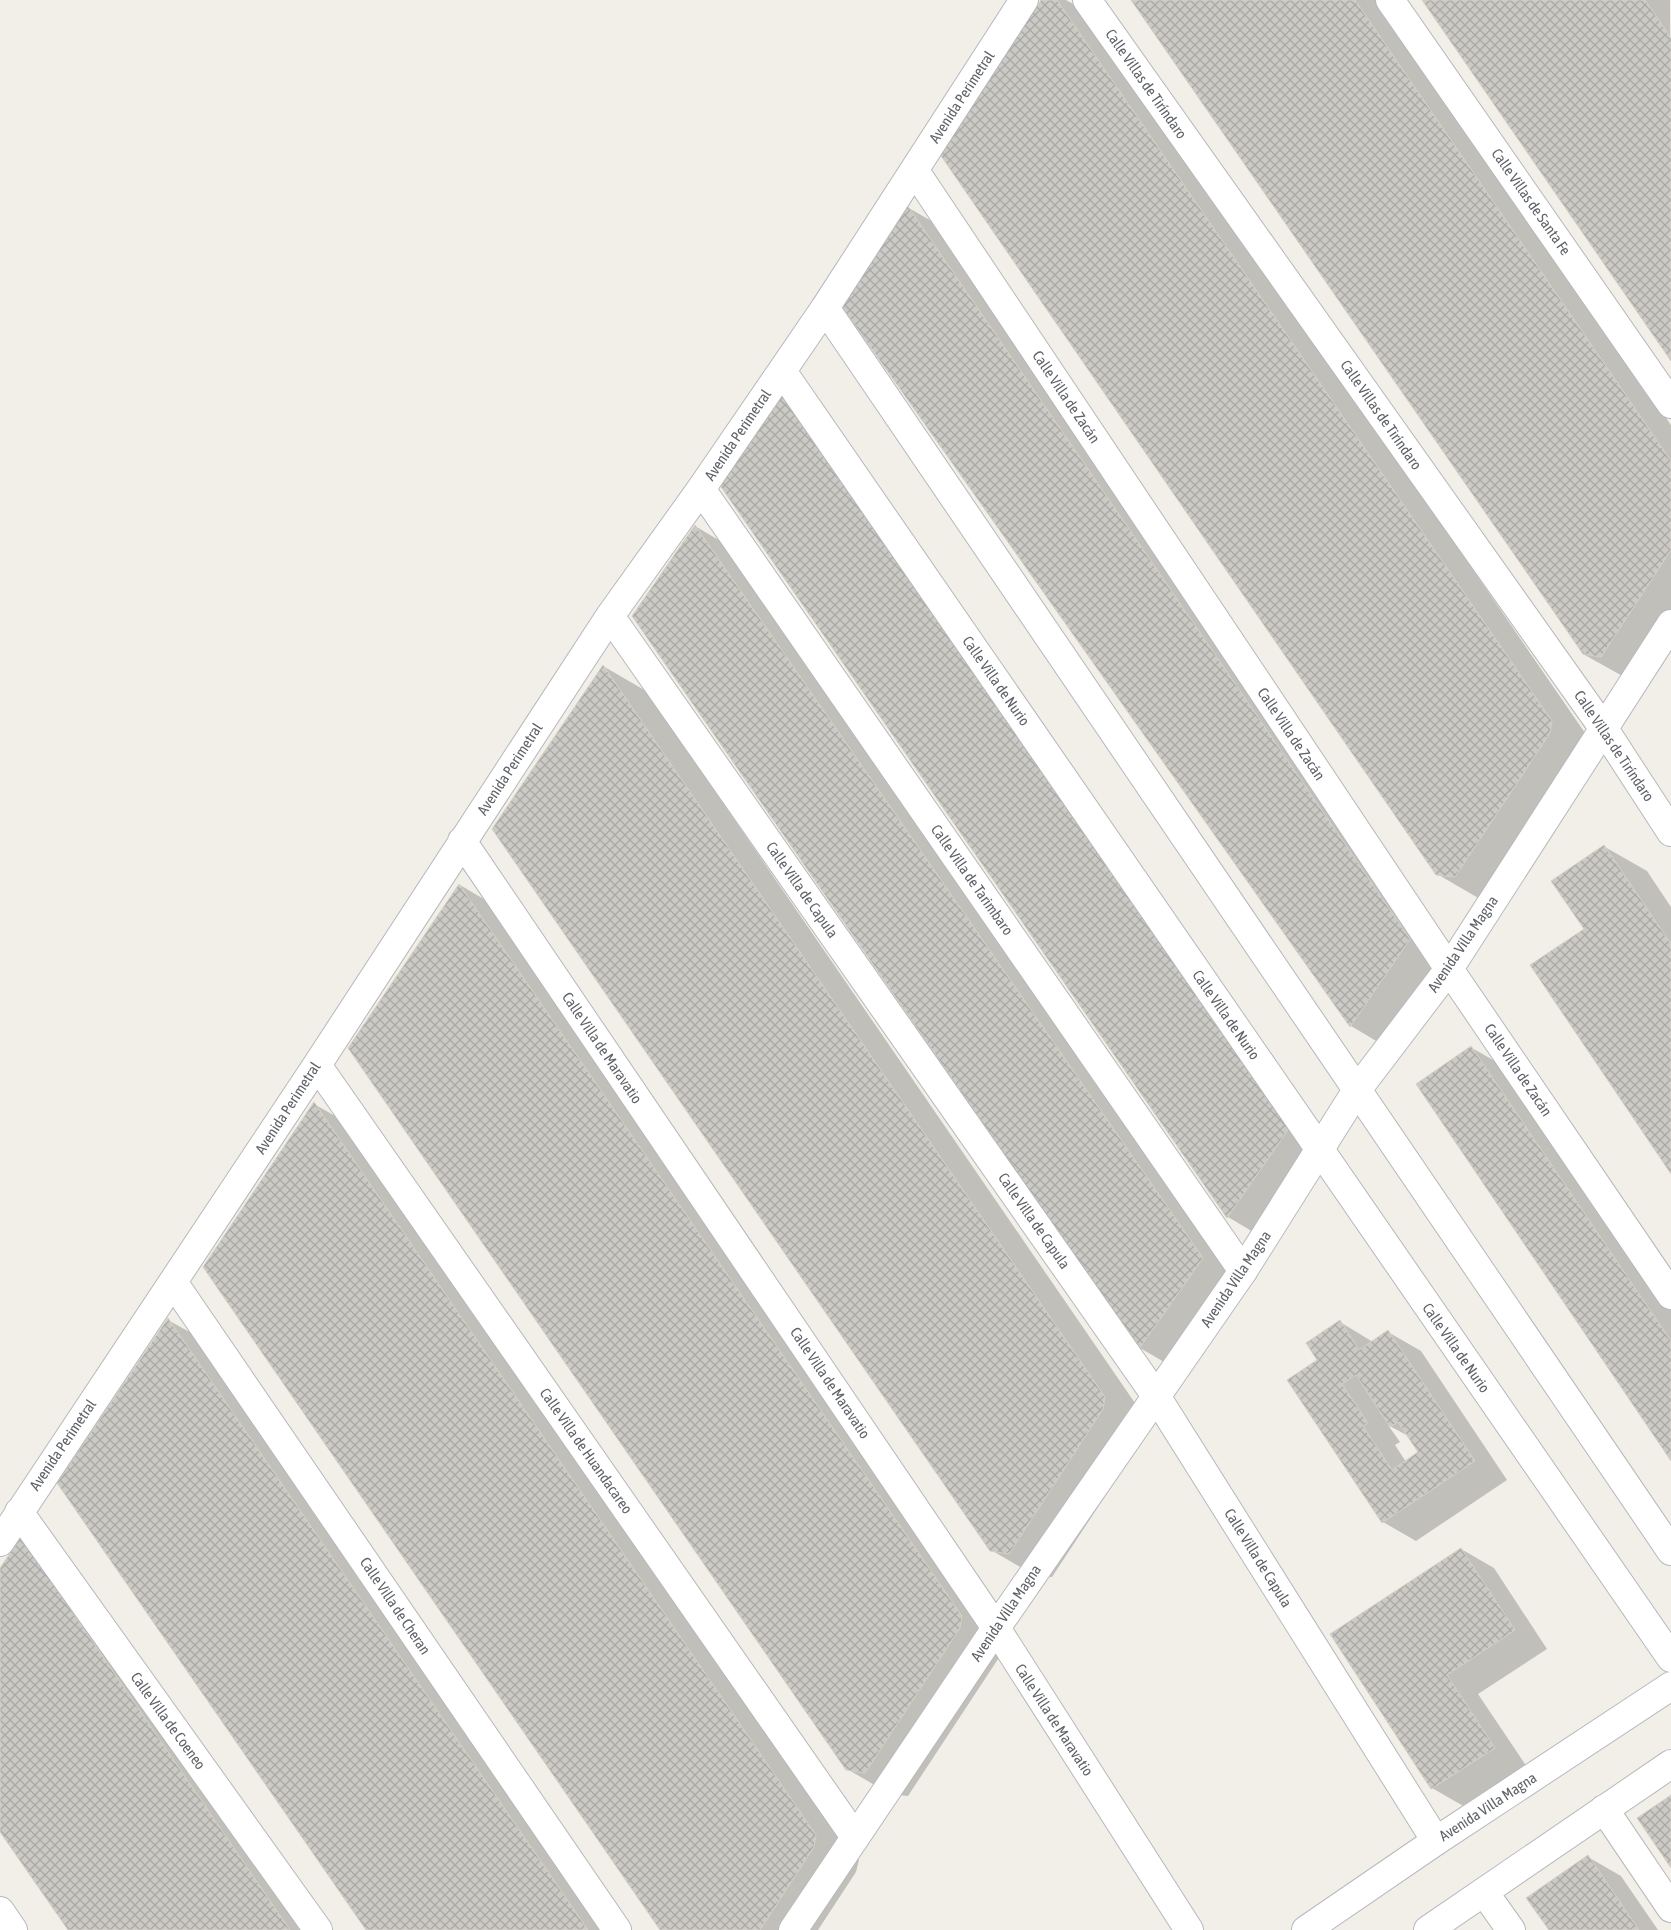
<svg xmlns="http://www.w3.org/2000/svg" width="1671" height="1930" viewBox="0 0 1671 1930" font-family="'Asap Condensed',sans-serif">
	<defs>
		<pattern id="building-cross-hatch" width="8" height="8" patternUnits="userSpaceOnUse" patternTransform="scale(1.25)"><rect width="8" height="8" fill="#cccac5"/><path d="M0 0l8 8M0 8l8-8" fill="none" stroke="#a9a8a4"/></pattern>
	</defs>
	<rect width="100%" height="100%" fill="#f1efe8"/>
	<!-- shadow -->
	<path fill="#0003" fill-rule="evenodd" d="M1042,0h24l25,14 503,732 -114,153 -43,-25z
		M1133,0h246l292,425v215l-45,38 -43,-24z
		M1424,0h246l1,358z
		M907,207l42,24 503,733 -59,87 -42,-25 -509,-722z
		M721,484l611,668 -62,90 -42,-25z
		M695,526l42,25 508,732 -62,90 -43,-25 -506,-732z
		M603,666l43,25 502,731 -2,12 -94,143 -18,-2 -43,-25z
		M1605,847l42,24 24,36v265l-86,-243z
		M460,885l42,25 500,743 -94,143 -18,-2 -43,-25z
		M1472,1048l42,24 157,232v154z
		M314,1104l42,24 503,732 -3,12 -38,58h-156z
		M168,1320l43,24 402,586h-246z
		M1340,1322l33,20 15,-10 33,19 86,129 -91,61 -33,-19 -64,-162zM1388,1425l22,12 10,16 -14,9 -11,-17 5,-3z
		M21,1539l294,391h-246l-69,-100v-259z
		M1461,1549l33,19 53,81 -69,45 49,73 -62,40 -33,-19z
		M1588,1857l33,19 37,54h-108z"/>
	<!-- building -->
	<path fill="url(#building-cross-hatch)" stroke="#d6d1c6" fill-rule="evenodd" d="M1041,0h16l495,721 -2,12 -95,144 -19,-2 -497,-722z
		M1131,0h224l316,461v89l-70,107 -18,-3z
		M1422,0h223l26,38v323z
		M907,205l503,734 -60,88 -510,-723z
		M782,394l508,733 -63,91 -508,-734z
		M695,525l508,733 -64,91 -507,-733z
		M603,665l502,732 -2,12 -94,145 -19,-3 -498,-722z
		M1604,845l67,99v230l-141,-209 54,-36 -33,-48z
		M459,884l503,732 -2,12 -95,145 -19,-3 -498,-722z
		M1471,1046l200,295v120l-255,-377z
		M314,1102l502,733 -2,12 -54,83h-100l-457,-663z
		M168,1318l420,612h-222l-309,-447z
		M1340,1320l19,30 29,-20 87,131 -93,62 -95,-143 30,-20 -11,-17zM1356,1375l34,52 8,-5 20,30 -26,18 -29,-44 5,-3 -26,-39z
		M21,1537l269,393h-222l-68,-98v-264z
		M1461,1548l54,82 -68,45 48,73 -64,41 -101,-155z
		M1671,1795v73l-34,-50z
		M1588,1855l51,75h-90l-23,-32z"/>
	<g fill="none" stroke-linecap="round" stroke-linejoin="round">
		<!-- street casing -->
		<g stroke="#b5b8bc" stroke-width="30">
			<path id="street" d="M1087,0l517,729 67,103
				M1390,0l281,404
				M915,171l534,798 222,326
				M825,308l846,1243
				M782,371l889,1287
				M701,489l542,782
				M610,616l546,780 280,445
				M462,841l534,787 193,302
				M317,1065l538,772
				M173,1282l444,648
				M19,1512l299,418
				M0,1542l317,-477 293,-449 91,-127 124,-181 199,-308
				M1604,1809l67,99
				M1484,1892l27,38
				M0,1911l13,19"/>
		</g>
		<!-- secondary casing -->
		<g stroke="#b6babf" stroke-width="30">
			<path id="secondary" d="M793,1930l203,-302 247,-357 114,-181 92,-121 222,-345
				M1306,1930l130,-89 235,-155
				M1428,1930l243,-166"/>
		</g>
		<!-- street -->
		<use href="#street" stroke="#fff" stroke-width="28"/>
		<!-- secondary -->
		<use href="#secondary" stroke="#fff" stroke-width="28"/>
	</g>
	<g text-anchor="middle" stroke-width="4" stroke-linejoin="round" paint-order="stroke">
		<!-- street labels -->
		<g font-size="15" fill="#5f6368" stroke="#fff">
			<text transform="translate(1146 84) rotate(55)" y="5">Calle Villas de Tiríndaro</text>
			<text transform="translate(962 97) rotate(-57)" y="5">Avenida Perimetral</text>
			<text transform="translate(1531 202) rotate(55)" y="5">Calle Villas de Santa Fe</text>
			<text transform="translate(1066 397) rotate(56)" y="5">Calle Villa de Zacán</text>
			<text transform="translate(1381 415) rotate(55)" y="5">Calle Villas de Tiríndaro</text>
			<text transform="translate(738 435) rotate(-56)" y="5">Avenida Perimetral</text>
			<text transform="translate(996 681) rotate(55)" y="5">Calle Villa de Nurio</text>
			<text transform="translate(1291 734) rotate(56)" y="5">Calle Villa de Zacán</text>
			<text transform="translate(1614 746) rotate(56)" y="5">Calle Villas de Tiríndaro</text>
			<text transform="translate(510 769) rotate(-57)" y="5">Avenida Perimetral</text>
			<text transform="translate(972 880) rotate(55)" y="5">Calle Villa de Tarimbaro</text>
			<text transform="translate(802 890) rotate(55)" y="5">Calle Villa de Capula</text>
			<text transform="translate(1463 944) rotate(-56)" y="5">Avenida Villa Magna</text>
			<text transform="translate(1226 1015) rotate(55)" y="5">Calle Villa de Nurio</text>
			<text transform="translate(602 1048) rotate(56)" y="5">Calle Villa de Maravatio</text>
			<text transform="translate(1518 1070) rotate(56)" y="5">Calle Villa de Zacán</text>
			<text transform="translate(288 1108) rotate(-57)" y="5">Avenida Perimetral</text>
			<text transform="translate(1034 1221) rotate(55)" y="5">Calle Villa de Capula</text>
			<text transform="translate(1236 1279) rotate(-56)" y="5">Avenida Villa Magna</text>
			<text transform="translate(1456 1348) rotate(55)" y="5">Calle Villa de Nurio</text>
			<text transform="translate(830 1383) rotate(56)" y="5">Calle Villa de Maravatio</text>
			<text transform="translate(63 1445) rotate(-56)" y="5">Avenida Perimetral</text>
			<text transform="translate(586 1451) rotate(55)" y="5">Calle Villa de Huandacareo</text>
			<text transform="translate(1258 1558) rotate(58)" y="5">Calle Villa de Capula</text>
			<text transform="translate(395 1606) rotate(56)" y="5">Calle Villa de Cheran</text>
			<text transform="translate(1006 1613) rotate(-56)" y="5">Avenida Villa Magna</text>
			<text transform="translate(1054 1720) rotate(57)" y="5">Calle Villa de Maravatio</text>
			<text transform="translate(168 1721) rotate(54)" y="5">Calle Villa de Coeneo</text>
			<text transform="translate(1488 1807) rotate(-33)" y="5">Avenida Villa Magna</text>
		</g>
	</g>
</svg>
